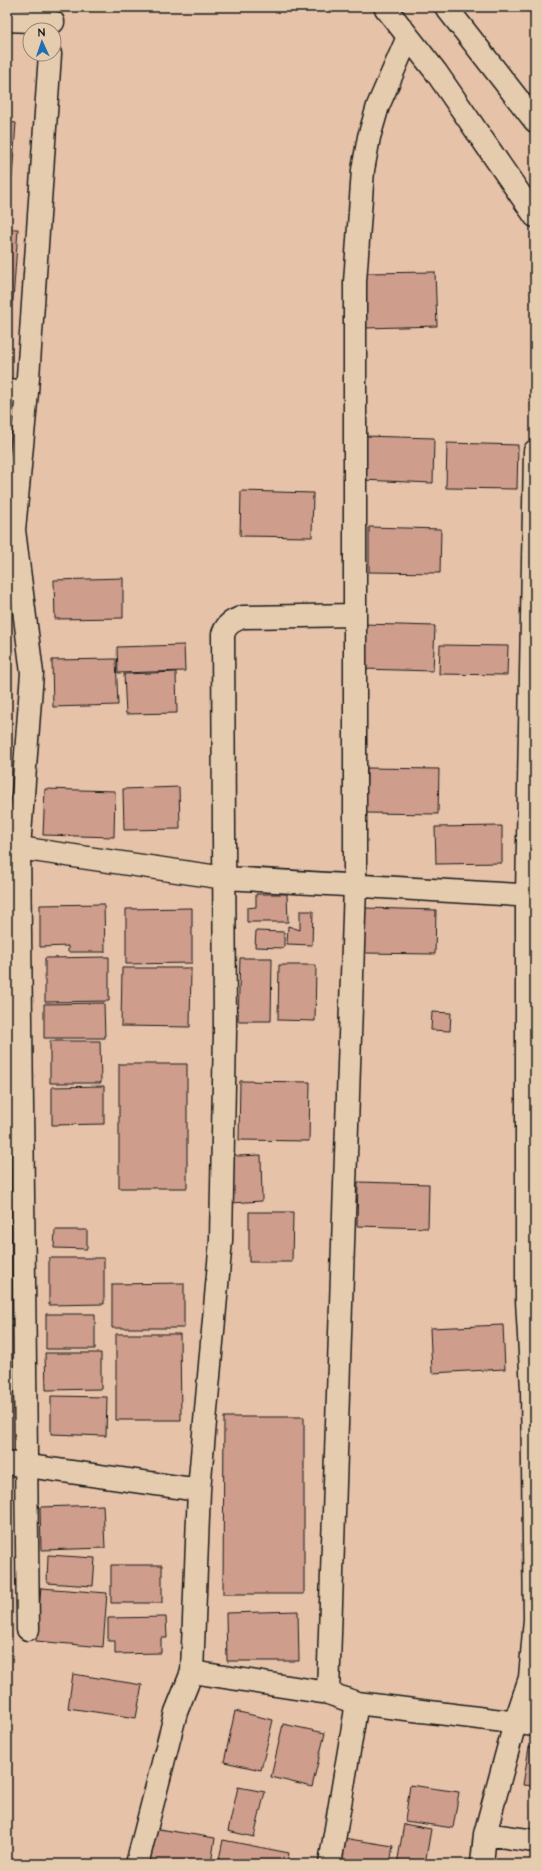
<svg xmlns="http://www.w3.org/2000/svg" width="542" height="1871" viewBox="0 0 542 1871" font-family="'Architects Daughter',sans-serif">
	<rect width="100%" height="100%" fill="#e5c2a8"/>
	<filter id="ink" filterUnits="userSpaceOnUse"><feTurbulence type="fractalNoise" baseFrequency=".025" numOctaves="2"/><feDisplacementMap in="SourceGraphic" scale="8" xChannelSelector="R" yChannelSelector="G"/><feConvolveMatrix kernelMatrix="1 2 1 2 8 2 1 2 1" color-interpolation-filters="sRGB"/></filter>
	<g filter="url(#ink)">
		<!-- building -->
		<path fill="#ce9d8c" stroke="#1c1c1c" d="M7,122l9,1 -4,54 -5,-1z
			M7,229h11l-5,72h-6z
			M435,272l2,54 -71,2 -1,-55z
			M363,436l71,2 -1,45 -72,-3z
			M447,443l71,2 -1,44 -71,-1z
			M241,491l72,2 -1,44 -72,-1z
			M369,527l72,2 -1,44 -71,-1z
			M123,578v40l-68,1 -1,-39z
			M363,624l72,2 -2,45 -71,-2z
			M184,645l1,26 -67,2 -1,-26z
			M440,645l68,1 -1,29 -68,-1z
			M116,659l2,46 -65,2 -1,-47z
			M176,672l1,41 -51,1 -2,-40z
			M367,768l72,1 -1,45 -72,-1z
			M179,787l1,42 -56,1 -1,-41z
			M45,789l70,2 -1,46 -71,-2z
			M502,826v37l-66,1 -1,-37z
			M256,894h31l1,28h-41v-14l9,-1z
			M104,904l1,48h-37v-6l-28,1v-42z
			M192,908v55l-66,1v-55z
			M365,908l71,2 -1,44 -71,-1z
			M300,911h13l-1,34 -25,-1 1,-18 12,4z
			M7,925l1,51h-1z
			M256,931l28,1v16l-29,-1z
			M109,957v44l-64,1v-44z
			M240,958h32l-1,63h-33z
			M279,965h37l-1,56 -37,-1z
			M122,968h69l-1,59 -69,-1z
			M104,1003l1,35h-61v-34z
			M432,1012l19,1 -1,18 -19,-1z
			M50,1041h50l1,42h-51z
			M119,1064h68v124h-68z
			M240,1081l70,1 -1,59 -70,-1z
			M104,1086v38l-52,1v-38z
			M229,1151l9,5 23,-1 1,46 -31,2z
			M358,1182l71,2 -1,44 -71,-2z
			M249,1212h44l-1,50h-43z
			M55,1230h32v19l-33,-1z
			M49,1258h55v46l-55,1z
			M184,1283v45h-72v-44z
			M46,1314h49v35h-49z
			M503,1325l2,44 -73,4 -2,-45z
			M116,1334h64l1,86h-65z
			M45,1353h56v36l-55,1z
			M51,1396l56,1 -1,39 -55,-2z
			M224,1417h80v177h-81z
			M103,1505l2,43 -64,2 -1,-43z
			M48,1555l47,3 -2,28 -46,-3z
			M111,1565h51v38h-51z
			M41,1588l66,5 -4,54 -67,-6z
			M298,1611l1,50h-72l-1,-48z
			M166,1617l1,21h-6v15l-46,1v-13h-7v-23z
			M73,1674l69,11 -6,33 -68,-10z
			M235,1711l38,9 -12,50 -37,-8z
			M283,1724l42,9 -13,54 -41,-10z
			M529,1747h6v39l-12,-1z
			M410,1785l49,7 -6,36 -48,-7z
			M238,1787l27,5 -11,45 -26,-6z
			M404,1824l27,5 -6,35h-28z
			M152,1828l63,10 -4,26h-65z
			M343,1838l50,8 -3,18h-51z
			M223,1840l66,13 -2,11h-69z"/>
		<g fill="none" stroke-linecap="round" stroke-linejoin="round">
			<!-- minor casing -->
			<g stroke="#1c1c1c" stroke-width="25">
				<path id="minor" d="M7,20l46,2
					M7,390l20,2 -13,138 18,143 -13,175 9,781
					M27,392l23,-338
					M7,848h12l206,30 310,18
					M7,1463l192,27
					M192,1672l136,21 29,10 178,22
					M328,1693l27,-807v-604l8,-112 6,-33 9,-31 30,-69
					M485,1834l50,7
					M137,1864l39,-152 16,-40 7,-182 22,-250 4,-209 -2,-397c4,-11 10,-13 20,-17l112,-2
					M330,1864l27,-161
					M482,1864l3,-30 30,-111 15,-45 5,-59 -3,-230 -5,-89v-404l8,-445"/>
			</g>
			<!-- trunk casing -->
			<g stroke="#1c1c1c" stroke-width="25">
				<path id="trunk" d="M385,7l51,65 99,144
					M446,7l89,114"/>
			</g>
			<!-- minor -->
			<use href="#minor" stroke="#e6ccae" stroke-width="22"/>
			<!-- trunk -->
			<use href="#trunk" stroke="#e6ccae" stroke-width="22"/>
		</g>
	</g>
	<!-- margin -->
	<rect width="542" height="1871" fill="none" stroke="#e6ccae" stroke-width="24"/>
	<rect x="12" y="12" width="518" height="1847" fill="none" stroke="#1c1c1c" stroke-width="1.5" filter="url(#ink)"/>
	<!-- north arrow -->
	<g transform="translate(42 42) rotate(357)"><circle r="19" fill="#e6ccae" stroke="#958674"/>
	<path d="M0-3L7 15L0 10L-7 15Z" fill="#1f6fb2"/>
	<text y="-6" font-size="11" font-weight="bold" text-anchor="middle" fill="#1c1c1c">N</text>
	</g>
</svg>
